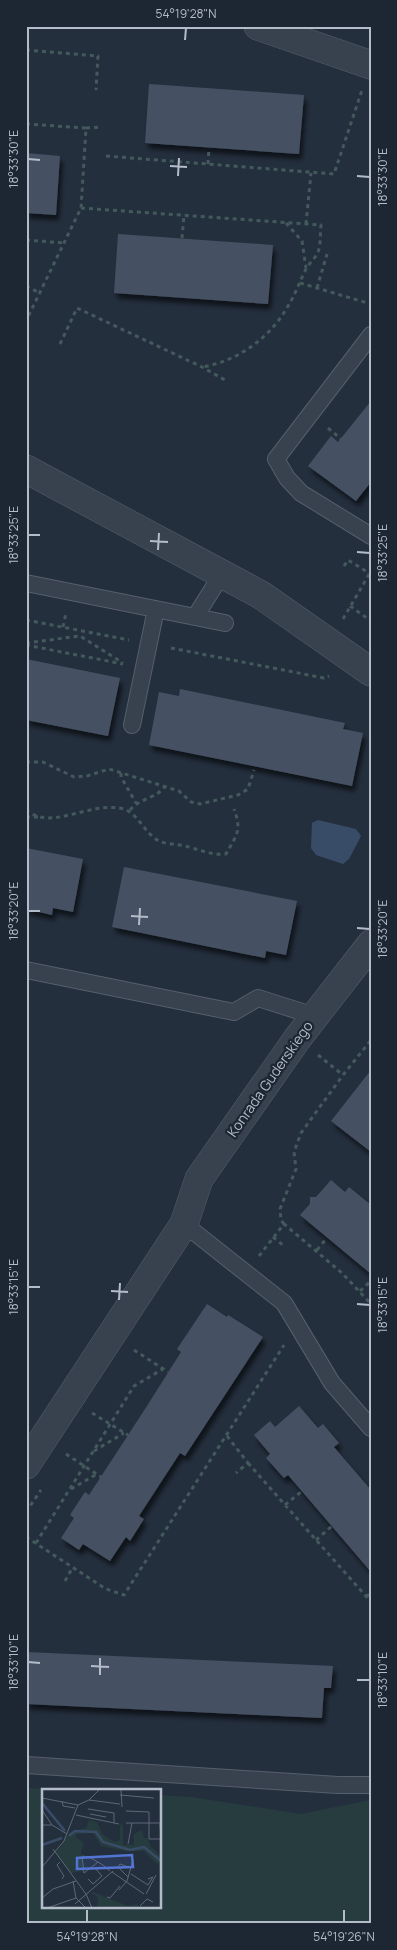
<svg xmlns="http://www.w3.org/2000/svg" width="397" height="1950" viewBox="0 0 397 1950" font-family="Manrope,sans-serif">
	<defs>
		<filter id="shadow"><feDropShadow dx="3" dy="5.5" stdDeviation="2.5" flood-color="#0009"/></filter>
	</defs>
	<rect width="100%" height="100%" fill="#242f3e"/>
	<!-- green -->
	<path fill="#263c3f" d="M26,1788l69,2h-51v116h116v-111l31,2 110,17 70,-14v124h-345z"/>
	<!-- water -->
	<path fill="#394c67" d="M318,820l38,9 5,7 -12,23 -6,5 -27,-9 -5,-7 1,-25z"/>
	<!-- building -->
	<path fill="#455162" filter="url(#shadow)" d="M149,84l155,11 -5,59 -154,-11z
		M26,153l34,3 -4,59 -30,-2z
		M118,234l155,11 -5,59 -154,-11z
		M371,401v81l-15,19 -48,-35 23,-30 7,6z
		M26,659l94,19 -12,58 -82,-16z
		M180,689l165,34 -2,6 20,4 -11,53 -203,-41 10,-53 20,4z
		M26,848l57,11 -10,53 -20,-4 -1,7 -26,-6z
		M124,867l173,34 -11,54 -20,-4 -1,7 -153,-31z
		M371,1070v82l-40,-31z
		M331,1180l14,12 4,-5 22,18v69l-71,-59 10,-11v-7h6z
		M207,1304l20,13 1,-2 35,22 -78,119 -5,-3 -41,63 5,3 -14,22 -4,-4 -16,24 -27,-17 -4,6 -18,-12 13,-20 -4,-3 15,-23 4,3 58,-89 34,-54 -4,-3z
		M299,1406l19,22 5,-4 16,19 -5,4 37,43v82l-83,-97 -4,3 -18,-20 4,-4 -16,-19 16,-14 5,6z
		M26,1652l307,14 -2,22h-7l-2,30 -296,-14z"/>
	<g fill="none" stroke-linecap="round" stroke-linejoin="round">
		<!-- lane casing -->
		<g stroke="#565f6c" stroke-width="18">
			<path id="lane" d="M371,335l-95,124 11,19 14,15 70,43
				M26,583l199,40
				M195,617l27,-43
				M132,725l24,-116
				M26,970l208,42 24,-14 57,18
				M184,1224l100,79 48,80 39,45
				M26,1765l312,20h33"/>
		</g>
		<!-- street casing -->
		<g stroke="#565f6c" stroke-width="29">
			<path id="street" d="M258,26l113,39
				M26,469l235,126 110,77
				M26,1465l158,-241 15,-45 98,-140 74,-95"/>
		</g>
		<!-- path -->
		<path stroke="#44595c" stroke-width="3" stroke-dasharray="4 4" stroke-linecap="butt" d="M26,50l72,6 -2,34
			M26,124l60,4 -5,80 -55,113
			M86,128l16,-1
			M106,156l228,18 28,-84
			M208,164l1,-16
			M81,208l240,17c-1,8 0,20 -3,27 -3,7 -10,12 -13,19 -6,12 -10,24 -17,35 -18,32 -50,55 -86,61
			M286,223l16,18 4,27
			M306,224l5,-51
			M182,238l2,-23
			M26,240l38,3
			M300,283l71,21
			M26,286l14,7
			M317,288l10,-34
			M60,344l17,-36 125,59 23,13
			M328,428l13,11
			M344,566l4,-6 21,13
			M350,606l21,15
			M343,619l28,-48
			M26,620l103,20
			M63,627l3,-14
			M26,643l54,-7 43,27
			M26,645l97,19
			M171,648l153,30 5,-2
			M26,762h17l31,15 13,-1 22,-7 70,22 12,11 9,2 38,-9 10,-6 6,-19
			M121,773v4l15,26
			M26,810c4,3 9,6 14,7 23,5 52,-13 79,-9 19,2 24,25 40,33 9,4 21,3 30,6 14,4 23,8 37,7 11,-20 16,-23 8,-45
			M130,810c10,-12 28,-12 35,-24
			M26,817h12
			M318,1055l25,20
			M284,1224l-3,-4 -1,-11 16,-40 -2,-17 7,-19 42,-58 28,-35
			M273,1237l11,9
			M317,1250l9,-11
			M259,1256l25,-32 58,49 29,31
			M360,1291l11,-10
			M134,1350l34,22
			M92,1413l36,22
			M227,1436l21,27 -12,10
			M94,1451l30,-18
			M66,1454l35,23
			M248,1463l123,139
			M71,1489l26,-15
			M285,1505l17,-14
			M26,1512l15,-22
			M26,1537l80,52 18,6 160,-250
			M316,1540l16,-14
			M36,1543l98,-157 29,-17
			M65,1581l8,-14
			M366,1597l5,-4
			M370,1642h1"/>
		<!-- lane -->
		<use href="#lane" stroke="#38414e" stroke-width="16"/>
		<!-- street -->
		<use href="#street" stroke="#38414e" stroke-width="28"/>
	</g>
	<!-- ticks -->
	<path fill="none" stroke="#b4bcc9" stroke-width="2" d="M185,40l1,-12M28,159l12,1M170,166l17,1M178,176l1,-18M357,176l13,1M28,535h12M150,541l18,1M158,550l1,-17M357,552l13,1M28,911h12M131,916l17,1M139,925l1,-17M357,928l13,1M28,1287h12M111,1291l17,1M119,1300l1,-17M357,1304l13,1M28,1662l12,1M91,1666l18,1M100,1675v-17M357,1680h13M87,1922v-12M344,1922v-12"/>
	<g text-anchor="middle" stroke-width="4.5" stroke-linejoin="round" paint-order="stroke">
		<!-- street labels -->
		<g font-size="14" fill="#b4bcc9" stroke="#1d2633">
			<text transform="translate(270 1079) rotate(-55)" y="5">Konrada Guderskiego</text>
		</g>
	</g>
	<!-- overview -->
	<g transform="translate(42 1789)">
		<rect width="119" height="119" fill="#242f3e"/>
		<path d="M47,31l8,2 5,12 12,8 6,-2v-16l3,1v20h11v-11l8,-4 2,8h4l2,8 11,10v5l-4,3 -13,-13h-19l-24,-5 -8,-13 -16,1 -2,2 9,8 -3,8 3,22 -3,-3 -10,2 -15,-20 14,-21 16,-4zM51,103l35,14 8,-2 5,4h-44l1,-8 -2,-5 -6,-1z" fill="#263c3f"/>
		<path fill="none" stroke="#394c67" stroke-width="2.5" d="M0,14l23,28M27,47l6,-5 21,1 7,10 27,8 14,-3 17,14M0,56l20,-7"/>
		<path fill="none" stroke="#5e6776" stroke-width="1" d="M79,0l1,18M78,6l34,3M0,9l36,7M47,11l31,4M20,12l1,5 12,2M46,20l26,4v10M0,21l10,15h-10M84,22l23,1v27h12M48,25l16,3M34,26l43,9M84,34h35M118,35l1,15M10,36l15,9M86,55l4,-21M11,60l33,45 6,14M18,73l-3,3 7,11 -2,3M56,73l-14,11 -2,-17 7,1 14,8 7,6M0,78l22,-26 14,-36 11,-5 11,-11M70,83l32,22M89,85l17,11 5,-8 -5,2M86,88l-10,-10 2,-3 11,4M46,90l5,5 9,-8 -7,-8M31,92l3,17 10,10M77,101l8,-9 6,-21M104,105l10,-19M65,108l3,1 10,-12M0,109l11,-9 23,-8M33,115l38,-33M98,117l7,-7 6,3M5,119l29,-10"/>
		<path fill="#5274d3" fill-opacity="0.15" stroke="#5274d3" stroke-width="2.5" d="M90,66l1,12 -56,2v-11z"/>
		<rect width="119" height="119" fill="none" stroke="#b4bcc9" stroke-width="2.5"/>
	</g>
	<!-- border -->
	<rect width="397" height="1950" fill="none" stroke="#1d2633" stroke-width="55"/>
	<rect x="28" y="28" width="342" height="1894" fill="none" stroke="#b4bcc9" stroke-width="2"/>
	<g font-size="12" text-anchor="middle" fill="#b4bcc9">
		<text x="186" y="18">54°19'28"N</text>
		<text transform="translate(14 159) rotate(-90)" y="4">18°33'30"E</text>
		<text transform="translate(383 177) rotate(-90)" y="4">18°33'30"E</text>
		<text transform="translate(14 535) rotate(-90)" y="4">18°33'25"E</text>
		<text transform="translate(383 553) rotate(-90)" y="4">18°33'25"E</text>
		<text transform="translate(14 911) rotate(-90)" y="4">18°33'20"E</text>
		<text transform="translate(383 929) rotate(-90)" y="4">18°33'20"E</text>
		<text transform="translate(14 1287) rotate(-90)" y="4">18°33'15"E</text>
		<text transform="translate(383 1305) rotate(-90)" y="4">18°33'15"E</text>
		<text transform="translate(14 1662) rotate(-90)" y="4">18°33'10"E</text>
		<text transform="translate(383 1680) rotate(-90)" y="4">18°33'10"E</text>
		<text x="87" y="1941">54°19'28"N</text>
		<text x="344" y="1941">54°19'26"N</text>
	</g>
</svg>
